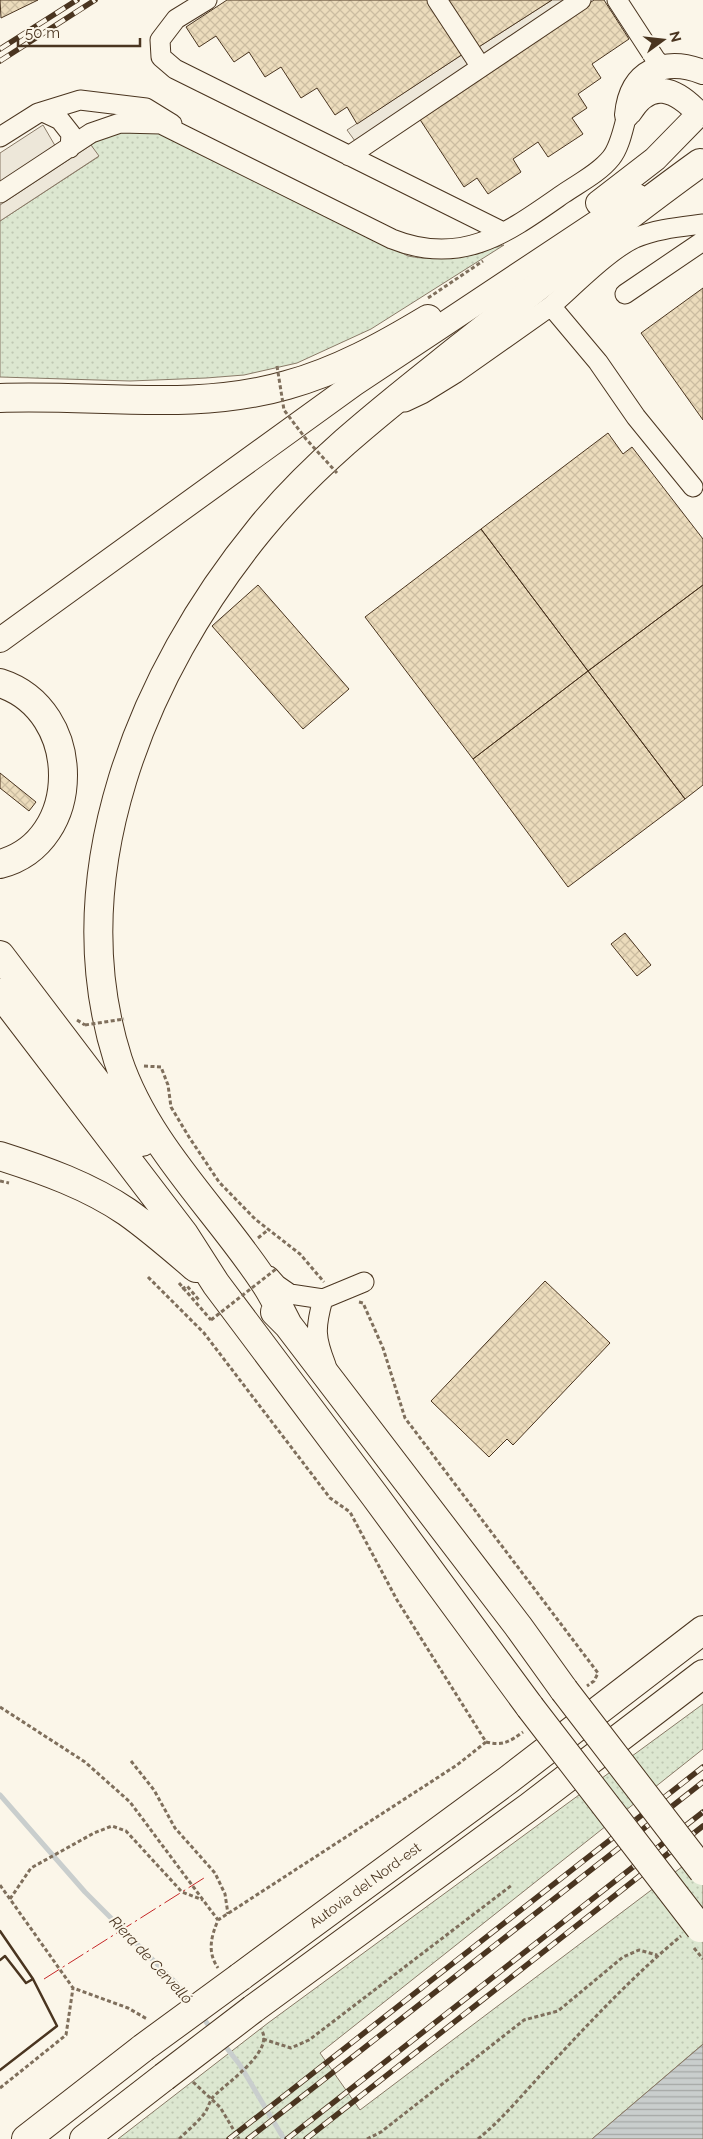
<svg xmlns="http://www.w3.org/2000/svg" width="703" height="2139" viewBox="0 0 703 2139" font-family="Raleway,sans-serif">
	<defs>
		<pattern id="grass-dots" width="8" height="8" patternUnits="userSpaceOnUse" patternTransform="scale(1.25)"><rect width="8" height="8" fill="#dce7d0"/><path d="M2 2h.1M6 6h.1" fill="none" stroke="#bec7b2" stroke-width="1.8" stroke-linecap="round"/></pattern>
		<pattern id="water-rules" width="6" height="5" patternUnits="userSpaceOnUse" patternTransform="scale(1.25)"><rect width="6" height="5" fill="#c9cecd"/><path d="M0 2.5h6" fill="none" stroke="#a5a8a6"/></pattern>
		<pattern id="building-cross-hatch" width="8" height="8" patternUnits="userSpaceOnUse" patternTransform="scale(1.25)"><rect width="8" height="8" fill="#ecdcbc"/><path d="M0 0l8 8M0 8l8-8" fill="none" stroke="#ccbda1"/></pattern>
	</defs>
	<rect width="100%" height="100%" fill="#fbf6e9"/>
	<!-- grass -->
	<path fill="url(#grass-dots)" stroke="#887966" d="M146,126l262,130c34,7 63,-3 96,-11l-133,84 -74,34 -53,12 -38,3 -76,3 -130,-4v-156l98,-64 -7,-12 27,-17z
		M703,1704v45l-383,304 40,57 343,-259v193l-111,95h-474l150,-116z"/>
	<!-- parking -->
	<path fill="#ede7d9" stroke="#887966" d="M552,0h23l-220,141 -8,-11 116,-76 11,-4z
		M43,125l14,24 -57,36v-32z
		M91,145l8,11 -99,65v-16z"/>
	<!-- water -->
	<path fill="url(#water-rules)" stroke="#887966" d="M703,2044v95h-111l109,-93z"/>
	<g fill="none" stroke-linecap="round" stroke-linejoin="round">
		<!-- stream -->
		<path stroke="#c9cecd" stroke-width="5" d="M0,1795l85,97 90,90 16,20
			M201,2015l11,15
			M222,2042l18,23 44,74"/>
	</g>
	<!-- building -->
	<path fill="url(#building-cross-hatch)" stroke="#4a3520" d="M0,0h38l-37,18z
		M227,0h201l35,54 -106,70 -10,-17 -12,8 -18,-27 -16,10 -20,-31 -16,10 -16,-25 -15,10 -18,-26 -17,11 -13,-20z
		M442,0h110l-78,50z
		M594,0h10l25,39 -37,25 9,14 -23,16 9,14 -15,10 11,16 -35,23 -10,-15 -25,17 8,13 -33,22 -11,-16 -13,9 -47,-72z
		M703,288v132l-62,-87z
		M608,433l15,21 9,-7 71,92v46l-115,86 -107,-142z
		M481,529l107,142 -115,88 -108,-142z
		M258,585l91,104 -46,40 -91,-103z
		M703,585v200l-18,14 -97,-128z
		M588,671l97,128 -117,88 -95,-128z
		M0,773l36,29 -7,9 -29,-23z
		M625,933l26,32 -14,11 -26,-32z
		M545,1281l65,62 -97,102 -6,-6 -18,18 -58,-56z"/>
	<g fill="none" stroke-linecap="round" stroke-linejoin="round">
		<!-- minor casing -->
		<g stroke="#4a3520" stroke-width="21">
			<path id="minor" d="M207,0l-31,19 -16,21 1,17 14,12 328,163
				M437,0l44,67
				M617,0l39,60 8,7
				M43,112l17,8 11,14 -1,14
				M0,137l38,-24 42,-13 66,8 26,16
				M349,156l232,-156
				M0,193l91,-60 29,-10 41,1 231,115c70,28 115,-6 171,-45 16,-11 36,-21 48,-36 9,-11 12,-29 16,-43
				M625,294l78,-53
				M405,402l17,-8 34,-21 95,-67
				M693,487l-57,-70 -38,-55 -47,-56c23,-20 58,-56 84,-68 21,-9 45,-11 68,-14
				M269,1276l8,9 13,9 33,5 41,-17
				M323,1299c-8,29 -8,38 3,66"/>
		</g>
		<!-- major casing -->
		<g stroke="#4a3520" stroke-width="26">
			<path id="major" d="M630,112c21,-34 46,-23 69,2
				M627,115c4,-44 37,-58 76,-43
				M598,203l57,-44 44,-45
				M0,640l354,-256 283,-188"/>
		</g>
		<!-- highway casing -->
		<g stroke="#4a3520" stroke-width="30">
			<path id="highway" d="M0,398c96,-4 194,14 287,-13 51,-14 96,-39 141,-66
				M0,683c84,27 84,159 0,181
				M0,955l142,187
				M0,993l184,241 32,50 159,212 155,211
				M0,1156c44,14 89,30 127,56 24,17 47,37 69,56
				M275,1312l13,13 230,301 46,64
				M288,1325c-8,-15 -15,-31 -25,-45 -48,-72 -117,-136 -145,-220 -59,-185 24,-387 142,-531 57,-70 131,-126 201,-182 79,-62 157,-125 239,-184
				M240,1977l268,-197 195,-150
				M253,2009l276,-202 174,-133
				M26,2139l117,-91
				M84,2139l80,-62"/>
		</g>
		<!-- path -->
		<path stroke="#7f6f5c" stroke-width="3" stroke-dasharray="4 2.5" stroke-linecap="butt" d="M428,298l55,-37
			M77,1020l8,5
			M144,1066l17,1 7,18 3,22 18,30 30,45 36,37 45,35 24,28
			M0,1181l9,2
			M258,1238l10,-8
			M148,1277l56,56 126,165 20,14 47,88 89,142 -29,23 -239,155c-7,17 -11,32 0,48
			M179,1283l32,37
			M182,1289l5,-3 12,14
			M359,1302l4,1 20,45 22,70 193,255 -4,8 -7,5
			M0,1707l85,55 45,40 88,118
			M486,1742c17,4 23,0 37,-10
			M131,1761l23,29 21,38 40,45 10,21 3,20
			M0,1885l73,103 55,20 19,11
			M10,1899l21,-31 63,-35 18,-7 14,5 56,61 21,8
			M263,2039l28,9 18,-8 203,-155
			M193,2082l27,25 19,32
			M0,2088l66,-53 7,-47
			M179,2139c8,-8 18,-16 25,-25 4,-5 5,-12 9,-17 13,-14 63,-46 48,-68
			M367,2139l14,-7 143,-112 34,-9 65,-54 16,-7 18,5
			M478,2139c27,-22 48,-49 72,-74 42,-45 84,-90 131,-129"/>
		<!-- minor -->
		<use href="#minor" stroke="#fbf6e9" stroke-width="19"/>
		<!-- major -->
		<use href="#major" stroke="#fbf6e9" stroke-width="24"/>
		<!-- highway -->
		<use href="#highway" stroke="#fbf6e9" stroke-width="28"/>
		<!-- rail casing -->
		<g stroke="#4a3520" stroke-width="5.5">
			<path id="rail" d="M0,49l77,-49
				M0,61l95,-61
				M229,2139l474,-372
				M248,2139l455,-357
				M287,2139l416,-327
				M306,2139l397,-313"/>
		</g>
		<!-- rail -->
		<use href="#rail" stroke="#fbf6e9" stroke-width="4" stroke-dasharray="11" stroke-linecap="butt"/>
		<!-- highway-bridge casing -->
		<g stroke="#4a3520" stroke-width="30" stroke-linecap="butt">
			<path id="highway-bridge" d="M564,1690l139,181
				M530,1707l170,221
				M143,2048l97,-71
				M164,2077l89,-68"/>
		</g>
		<!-- path-bridge -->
		<path stroke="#7f6f5c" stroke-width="3" stroke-dasharray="4 2.5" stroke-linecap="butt" d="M277,366l7,44 22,29 31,34
			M85,1025l39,-6
			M211,1320l65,-51
			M694,1948l9,11"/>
		<!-- highway-bridge -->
		<use href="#highway-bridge" stroke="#fbf6e9" stroke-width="28"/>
		<!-- wall -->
		<path stroke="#4a3520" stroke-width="2.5" d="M0,1931l33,48
			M0,1960l5,-4 21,27 7,-4 24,47 -57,44"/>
		<!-- power -->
		<path stroke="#c62828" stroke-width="1" stroke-dasharray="18 4 2.5 4" stroke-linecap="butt" d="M44,1979l160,-101"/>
	</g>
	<g text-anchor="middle" stroke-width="4" stroke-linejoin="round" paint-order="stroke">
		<!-- street labels -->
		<g font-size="14" fill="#4a3520" stroke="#fbf6e9">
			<text transform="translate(365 1885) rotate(-36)" y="5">Autovia del Nord-est</text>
		</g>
		<!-- water labels -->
		<g font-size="15" font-style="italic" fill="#4a3520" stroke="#fbf6e9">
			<text transform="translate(151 1960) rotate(47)" y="5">Riera de Cervelló</text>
		</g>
	</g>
	<!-- north arrow -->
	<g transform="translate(663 40) rotate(75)" stroke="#fbf6e9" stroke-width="4" paint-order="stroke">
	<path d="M0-4L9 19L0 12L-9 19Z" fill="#4a3520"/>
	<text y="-8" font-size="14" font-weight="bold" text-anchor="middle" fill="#4a3520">N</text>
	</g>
	<!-- scale -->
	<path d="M18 38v8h122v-8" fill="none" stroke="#4a3520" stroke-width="2.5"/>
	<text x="25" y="38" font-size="15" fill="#4a3520" stroke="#fbf6e9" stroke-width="4" paint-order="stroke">50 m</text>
</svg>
